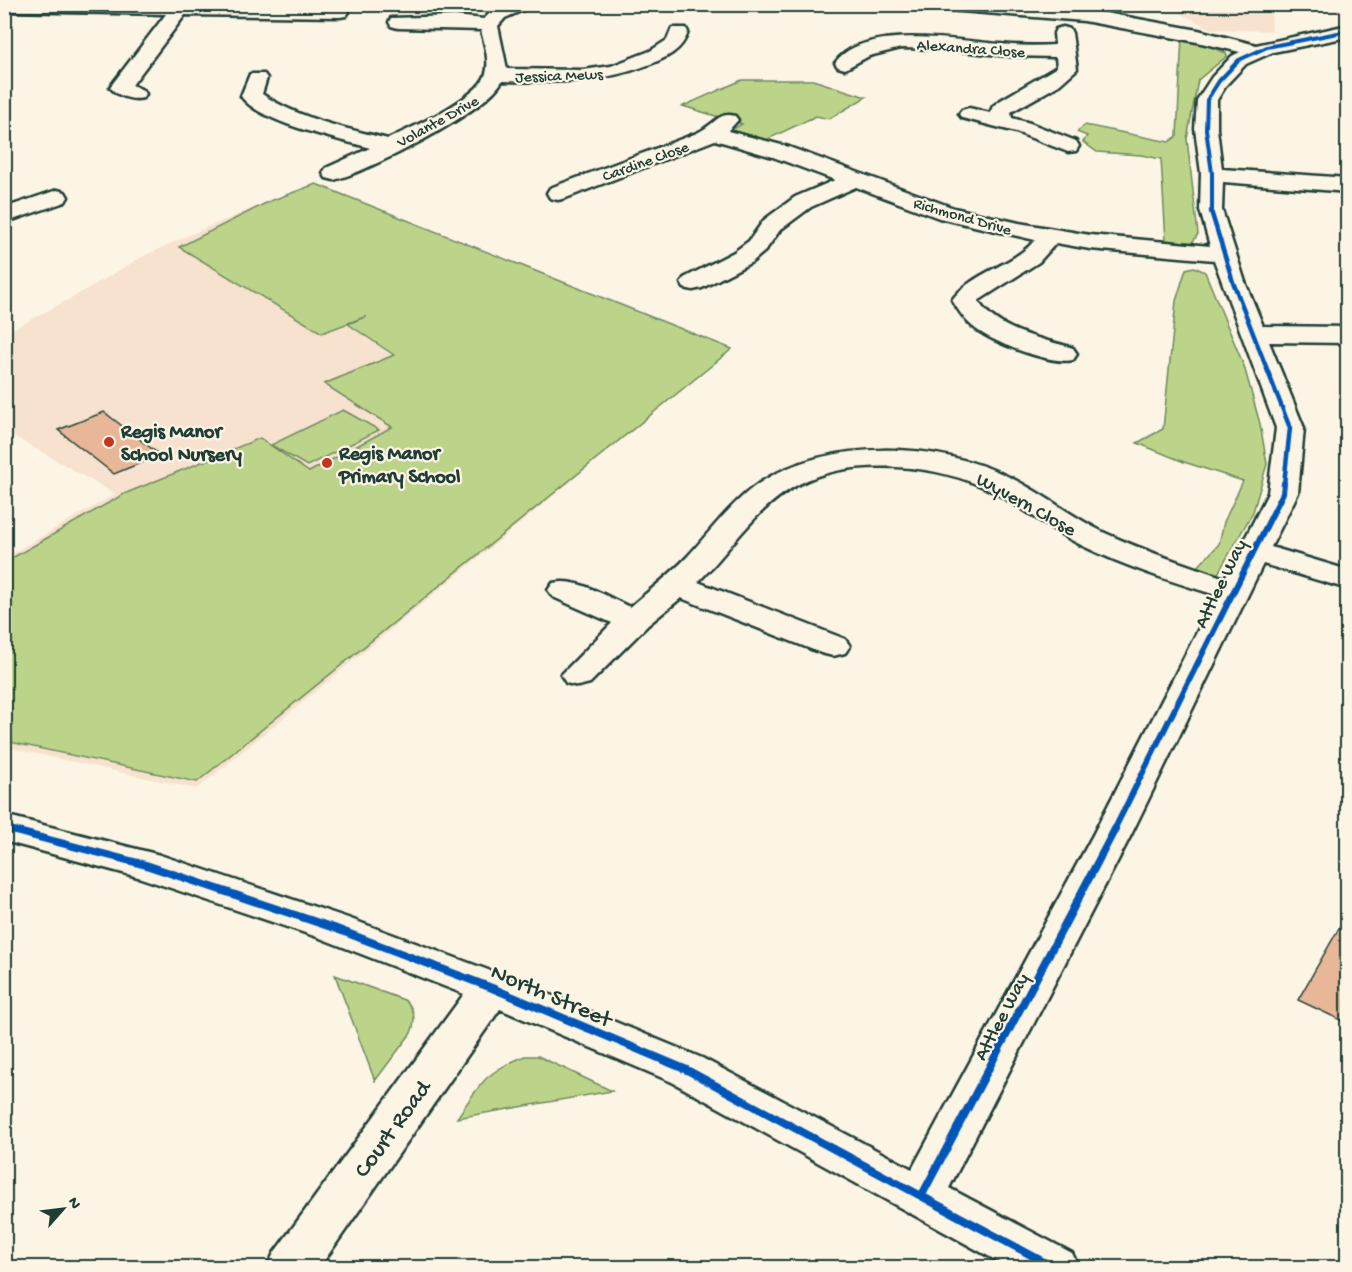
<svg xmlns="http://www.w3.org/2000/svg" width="1352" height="1272" viewBox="0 0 1352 1272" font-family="'Gochi Hand',sans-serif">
	<rect width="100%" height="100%" fill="#fcf5e5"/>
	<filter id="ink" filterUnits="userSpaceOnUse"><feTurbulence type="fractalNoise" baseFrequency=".0167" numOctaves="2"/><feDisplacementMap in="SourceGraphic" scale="12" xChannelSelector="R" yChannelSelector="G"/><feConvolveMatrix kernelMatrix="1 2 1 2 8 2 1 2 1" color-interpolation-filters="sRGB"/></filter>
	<g filter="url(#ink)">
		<!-- built -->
		<path fill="#f6e2ce" d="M1347,4v9l-76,-5 1,23 -61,-2 -47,-24h-32z
			M314,183l418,166 -535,440 -192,-42 -1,-189 111,-64 -110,-63v-98l67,-35 68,-40 51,-24z"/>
		<!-- green -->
		<path fill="#bcd48a" stroke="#6e885f" stroke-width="1.5" d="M1182,36l44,17 1,3 -29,24 -11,59 11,95 -6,9 -26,-2 -5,-82 -20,-4 -44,-3 -14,-10 4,-6 -10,-4 8,-7 84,17 8,-6z
			M742,80h71l53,17 -37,22 -13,-3 -52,25 -33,-11 11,-6 -59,-18z
			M316,184l416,165 -535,433 -192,-41v-179l119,-68 136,-56 49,34 83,-45 -68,-43 70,-29 -46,-31 19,-8 -45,17 -143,-86 91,-46z
			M1194,267l11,5 39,94 16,58 7,40 -14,48 -36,63 -20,-7 22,-24 5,-22 19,-41 -59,-19 -47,-19 26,-14 13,-128 10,-32z
			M343,410l36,20 -72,36 -36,-21z
			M335,975l69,25c11,7 12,22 7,33l-36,48z
			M525,1056h13l74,35 -155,27c24,-35 27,-45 68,-62z"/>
		<!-- building -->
		<path fill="#e7b798" stroke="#1f3d34" stroke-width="1.5" d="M104,412l56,43 -46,19 -56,-44z
			M1347,914v109l-49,-23z"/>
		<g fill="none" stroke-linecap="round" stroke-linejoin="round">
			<!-- street casing -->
			<g stroke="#1f3d34" stroke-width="5">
				<path id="street" d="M4,4l336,3 6,1 3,4 -3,4 -6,1 -155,-2 -53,70 11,5 3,4 -3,4c-11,3 -26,-2 -33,-11l56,-73 -162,-3z
					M506,4h25l-3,4 -23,10 -7,8 9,43 76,1 28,-4 39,-15 17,-11 5,-12h14l2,4c-6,19 -22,26 -40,33 -50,19 -93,17 -146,16 -17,31 -132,90 -168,99l-8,-2 -3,-5 3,-5 44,-20c-31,-9 -111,-25 -129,-52l9,-22h14l3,4 -5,16c37,25 83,34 126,45 23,-11 88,-40 97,-63 6,-13 -1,-33 -4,-46l-83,-2 -7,-2 -2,-4 2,-4 64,-2 29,3 9,-9z
					M927,4h89l68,5 114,21 58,15 92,-20v12l-75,15 -27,12 -19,20 -10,16v29l5,40 126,9v14l-125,-10 -1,28 23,72 18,44 85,1v16l-79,-1 35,86 -6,65 -27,54 77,23v19l-85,-25 -131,269 -183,355 123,65 7,15h-69l-338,-186 -172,-73 -181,259h-52l7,-15 190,-259 -144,-56 -182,-61 -134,-36v-26l156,40 188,63 159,59 195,81 210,111 182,-336 122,-238c-45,-14 -90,-28 -133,-49 -33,-16 -61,-40 -93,-56 -52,-26 -139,-34 -191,-6 -42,22 -68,65 -101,98l147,57 5,7 -5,7 -12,3 -12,-3 -140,-55 -33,27 -58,58 -12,3 -12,-3 -5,-8 51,-52 -59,-26 -5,-7 5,-7c25,-6 54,14 77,24 20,-17 40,-32 58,-51 22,-24 43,-53 70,-72 69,-46 180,-43 253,-6 33,16 61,39 94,55 39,18 79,31 120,45l43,-85 8,-65 -62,-168 -124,-11 -34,-6 -17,19 -61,39c20,31 63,37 95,47l4,6 -4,6c-22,5 -83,-18 -101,-34 -8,-7 -14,-16 -20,-26 20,-28 61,-34 83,-60l-96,-22 -83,-31 -45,20 -31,23 -15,21 -13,11 -50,26 -9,2 -9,-2 -3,-5 3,-5 50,-26 15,-11 15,-21 31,-23 40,-17 -62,-23 -58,-17 -149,58 -8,2 -8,-2 -3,-5 3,-5 134,-50c7,-3 14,-5 20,-9 12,-7 16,-17 31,-13l3,4 -10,11 61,16 165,61 65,15 71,12 120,11 -10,-36 1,-37 -6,-44 2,-29 15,-23 20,-21 8,-4 -43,-10 -113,-21 -148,-12z
					M1063,27l7,2 2,4 5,36 -18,16 -48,27 1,6 18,5 46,18 3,5 -3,5 -8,1 -52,-20 -54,-14 -3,-4 3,-4 7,-2 21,5 3,-7 8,-6 56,-33 -1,-10 -47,-1 -68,-7 -40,-1 -32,8 -24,13 -7,-2 -3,-4c28,-40 124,-22 164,-19 19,2 37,2 56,1l-1,-12 2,-4z
					M57,190l8,2 3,5 -3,5 -61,21v-15z"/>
			</g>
			<!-- street -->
			<use href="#street" fill="#fcf5e5" fill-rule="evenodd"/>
			<!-- rail -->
			<path stroke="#1f3d34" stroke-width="3" d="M1311,4l37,2"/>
			<!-- cycleway-far3 casing -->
			<g stroke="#fcf5e5" stroke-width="6">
				<path id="cycleway-far3" d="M1212,213v-40l-6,-44 1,-29 12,-19 20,-21 28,-13 81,-16"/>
			</g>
			<!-- cycleway-far2 casing -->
			<g stroke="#fcf5e5" stroke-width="8">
				<path id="cycleway-far2" d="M1211,211l22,71 57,146 -6,56"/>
			</g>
			<!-- cycleway-far1 casing -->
			<g stroke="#fcf5e5" stroke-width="10">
				<path id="cycleway-far1" d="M4,828l9,2
					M1114,830l169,-337 1,-10"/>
			</g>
			<!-- cycleway casing -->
			<g stroke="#fcf5e5" stroke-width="11">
				<path id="cycleway" d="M7,829l139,36 188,63 158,60 195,82 368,198
					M922,1195l193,-366"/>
			</g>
			<!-- cycleway-far3 -->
			<use href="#cycleway-far3" stroke="#0057b8" stroke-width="4"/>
			<!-- cycleway-far2 -->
			<use href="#cycleway-far2" stroke="#0057b8" stroke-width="4.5"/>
			<!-- cycleway-far1 -->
			<use href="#cycleway-far1" stroke="#0057b8" stroke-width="6"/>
			<!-- cycleway -->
			<use href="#cycleway" stroke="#0057b8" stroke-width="8"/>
		</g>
	</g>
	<!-- markers -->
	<g fill="#c8321e" stroke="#fcf5e5" stroke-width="2">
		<circle cx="109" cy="442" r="6"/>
		<circle cx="327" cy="463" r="6"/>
	</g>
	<g text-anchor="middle" stroke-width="4.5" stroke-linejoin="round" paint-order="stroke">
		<!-- far-street labels -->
		<g font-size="16" fill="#1f3d34" stroke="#fcf5e5">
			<text transform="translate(971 47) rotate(4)" y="6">Alexandra Close</text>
			<text transform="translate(559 74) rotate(-2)" y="6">Jessica Mews</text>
			<text transform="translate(437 120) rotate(-29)" y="6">Volante Drive</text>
			<text transform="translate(645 160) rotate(-20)" y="6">Cardine Close</text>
			<text transform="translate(963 215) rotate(16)" y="6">Richmond Drive</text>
		</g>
		<!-- poi labels -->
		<g font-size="20" font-weight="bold" fill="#1f3d34" stroke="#fcf5e5" text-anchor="start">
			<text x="121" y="437">Regis Manor<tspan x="121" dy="23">School Nursery</tspan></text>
			<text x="339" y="459">Regis Manor<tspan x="339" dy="23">Primary School</tspan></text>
		</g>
		<!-- street labels -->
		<g font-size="20" fill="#1f3d34" stroke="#fcf5e5">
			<text transform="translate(1027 503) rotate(29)" y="7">Wyvern Close</text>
			<text transform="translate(1219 583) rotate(-64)" y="7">Attlee Way</text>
			<text transform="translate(1000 1016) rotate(-62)" y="7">Attlee Way</text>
		</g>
		<!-- near-street labels -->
		<g font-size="24" fill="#1f3d34" stroke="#fcf5e5">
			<text transform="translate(552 994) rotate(23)" y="8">North Street</text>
			<text transform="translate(391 1128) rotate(-54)" y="8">Court Road</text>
		</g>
	</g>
	<!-- margin -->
	<rect width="1352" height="1272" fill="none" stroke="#fcf5e5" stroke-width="24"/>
	<rect x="12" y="12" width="1328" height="1248" fill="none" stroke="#1f3d34" stroke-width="2" filter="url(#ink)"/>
	<!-- north arrow -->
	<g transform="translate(63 1209) rotate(62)" stroke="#fcf5e5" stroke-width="4.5" paint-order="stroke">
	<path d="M0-4.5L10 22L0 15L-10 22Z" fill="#1f3d34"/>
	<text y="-9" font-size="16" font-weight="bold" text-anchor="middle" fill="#1f3d34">N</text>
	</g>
</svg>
